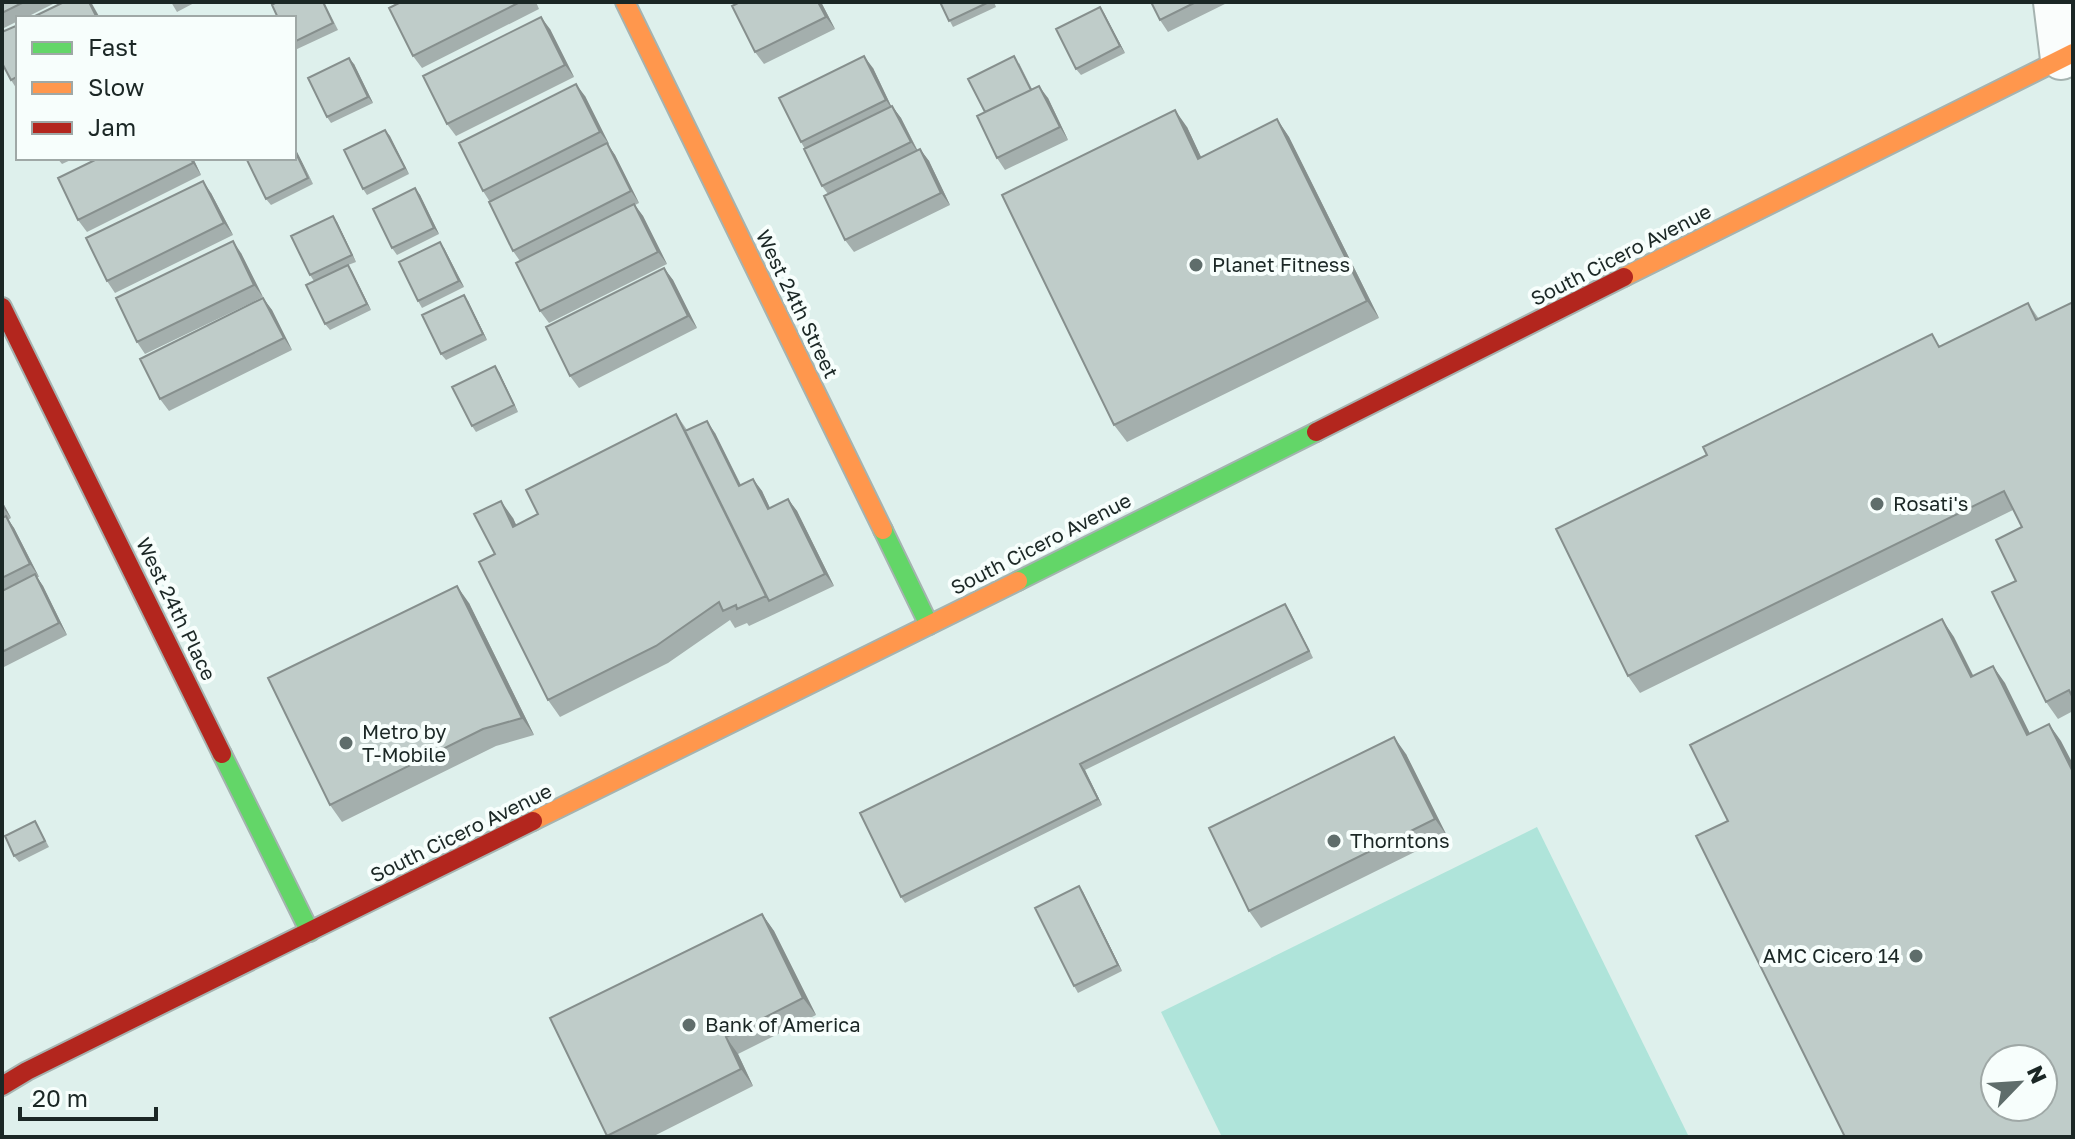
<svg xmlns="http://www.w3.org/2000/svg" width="2075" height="1139" viewBox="0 0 2075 1139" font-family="'Golos Text',sans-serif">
	<rect width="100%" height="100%" fill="#def0ec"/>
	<!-- green -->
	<path fill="#afe4da" d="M1537,827l151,308 -5,2h-461l-61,-125z"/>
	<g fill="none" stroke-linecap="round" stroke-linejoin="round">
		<!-- street casing -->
		<g stroke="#a5b3b0" stroke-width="44">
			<path id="street" d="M2054,2l7,57"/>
		</g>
		<!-- fast casing -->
		<g stroke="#a5b3b0" stroke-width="22">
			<path id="fast" d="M883,530l46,95
				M1018,581l298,-149
				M222,754l88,178"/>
		</g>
		<!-- slow casing -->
		<g stroke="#a5b3b0" stroke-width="22">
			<path id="slow" d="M625,2l258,528
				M1624,277l449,-224
				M533,821l485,-240"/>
		</g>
		<!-- jam casing -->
		<g stroke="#a5b3b0" stroke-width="22">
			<path id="jam" d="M2,307l220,447
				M1316,432l308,-155
				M2,1086l25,-15 506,-250"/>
		</g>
		<!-- street -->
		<use href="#street" stroke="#fafdfc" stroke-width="40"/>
		<!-- fast -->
		<use href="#fast" stroke="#63d668" stroke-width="18"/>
		<!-- slow -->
		<use href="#slow" stroke="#ff974d" stroke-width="18"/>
		<!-- jam -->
		<use href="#jam" stroke="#b3261e" stroke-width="18"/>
	</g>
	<!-- wall -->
	<path fill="#a4afad" d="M2,2h55l-32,16h-7v3l-16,8z
		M171,2h25l-19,10z
		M277,2h47l14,28 -43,20 -1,-2v-30z
		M401,2h135l3,7 -117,59 -9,-12z
		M734,2h87l14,27 -71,35 -9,-12z
		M940,2h54l2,5 -43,20z
		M1151,2h78l-61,30 -8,-12z
		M1100,7l25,46 -44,22 -5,-6z
		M18,25v66l-7,-11z
		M550,29l24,48 -118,59 -9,-12z
		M1019,63l13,26 16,9 20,42 -63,30 -8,-12 -12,-46z
		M354,64l19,39 -42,20 -4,-6z
		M873,68l18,38h1l9,12 17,33 2,-2 9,12 21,44 -96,47 -9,-12 -17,-46 -6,-8 -17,-37 -4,-7z
		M585,96l24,48h-2l8,11 24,48 -4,2 8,11 24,48 -118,59 -9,-12 -20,-50 -7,-10 -23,-49 -7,-11z
		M1277,119l12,18 90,181 -252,124 -13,-17 73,-298 14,30z
		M385,130l24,44 -42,21 -4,-6z
		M294,146l19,38 -42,21 -5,-6 28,-41z
		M57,158h18l-13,6z
		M193,158l8,17 -114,57 -9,-12z
		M415,188l5,7 19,39 -42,21 -5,-7z
		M211,193l22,42 -118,58 -8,-12z
		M337,222l19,40 -8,3 23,45 -41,20 -5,-6 -11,-43 -4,-6z
		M444,248l20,39 -42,21 -4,-7z
		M241,253l22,44 -118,57 -8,-12z
		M664,268l9,12 24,48 -118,60 -9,-12z
		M263,298l9,12 20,40 -123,61 -9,-12z
		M468,301l19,39 -41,20 -5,-6z
		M2073,302v409l-15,8 -12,-17 -30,-121 6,-54 -9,-17 -373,183 -12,-17 312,-330 88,-43 11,16z
		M499,372l19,40 -42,20 -4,-6z
		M676,414l11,16 28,3 26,52 12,-6 9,12 8,17 18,-9 9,12 37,75 -85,40 -2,-3 -12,5 -5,-8 -62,43 -108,54 -12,-17 -53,-146 18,-36 3,7 22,-11z
		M2,501l9,17 -3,2 6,8 25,49h-2l6,9 24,49 -65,33z
		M469,603l65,132 -38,11 -154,76 -12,-17z
		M1285,604l28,54 -228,112 17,35 -197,98 -4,-6z
		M1406,754l41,82 -186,92 -12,-17z
		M35,821l14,26 -30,15 -5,-6z
		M1079,886l4,6 39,79 -44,22 -4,-7z
		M762,914l12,17 42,84 -78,39 15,32 -101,51h-44l-58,-119z"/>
	<!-- shaded-wall -->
	<path fill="#868f8d" d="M89,2h2l9,16h-3z
		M818,2h3l14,27 -9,-12z
		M1100,7l4,6 21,40 -5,-7z
		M541,17l9,12 24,48 -9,-12z
		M864,56l9,12 21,44 -8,-12z
		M349,58l5,6 19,39 -5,-6z
		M576,84l9,12 24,48 -9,-12z
		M1039,86l9,12 20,42 -8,-13z
		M892,106l9,12 18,36 -8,-12z
		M1175,110l12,17 23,49 -12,-17z
		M1277,119l12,18 90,181 -12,-17z
		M385,130l5,6 19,38 -4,-6z
		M607,143l8,12 24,48 -8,-12z
		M294,146l19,38 -19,-35z
		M920,149l9,12 21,44 -9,-12z
		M191,158h2l8,17 -8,-12z
		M203,181l8,12 22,42 -9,-12z
		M415,188l5,7 19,39 -5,-6z
		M634,204l9,12 24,48 -9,-12z
		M333,216l4,6 19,40 -4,-7z
		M233,241l8,12 22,44 -9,-12z
		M440,242l4,6 20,39 -5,-6z
		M348,265l4,6 19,39 -4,-6z
		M664,268l9,12 24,48 -9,-12z
		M464,295l4,6 19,39 -4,-6z
		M263,298l9,12 20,40 -8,-12z
		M495,366l4,6 19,40 -4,-7z
		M707,421l8,12 32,65 -8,-12z
		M753,479l9,12 14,30 -8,-12z
		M788,499l9,12 37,75 -9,-12z
		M2,501l9,17 -9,-12z
		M501,501l12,17 12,26 -12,-17z
		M6,516l8,12 25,49 -9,-13z
		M35,574l8,12 24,49 -8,-12z
		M457,586l12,17 65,132 -12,-17z
		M1285,604l4,6 24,48 -4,-7z
		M1942,619l12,18 29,58 -12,-18z
		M1993,666l12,17 34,69 -12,-17z
		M2049,724l12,17 12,23v8z
		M1394,737l12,17 41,82 -12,-17z
		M1080,764l5,6 17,35 -4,-6z
		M1079,886l4,6 39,79 -4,-6z
		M762,914l12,17 42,84 -13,-17z
		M726,1037l12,17 15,32 -12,-17z"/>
	<!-- building -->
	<path fill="#bfccc9" stroke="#868f8d" stroke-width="2" fill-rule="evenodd" d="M2,2h22l-22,11z
		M64,2h25l8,16h-66z
		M277,2h46l10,21 -39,19v-24h-16l-6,-13z
		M401,2h119l-107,54 -24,-48z
		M740,2h78l8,15 -71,35 -23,-46z
		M940,2h49l-40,19z
		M1151,2h45l-36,18z
		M1100,7l20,39 -44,23 -20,-40z
		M541,17l24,48 -118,59 -24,-48z
		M18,25v51l-7,4 -9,-17v-31z
		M864,56l22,44 -85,42 -22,-44z
		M1014,56l17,34 -46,22 -17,-33z
		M349,58l19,39 -41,20 -19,-39z
		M576,84l24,48 -117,59 -24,-48z
		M1039,86l21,41 -63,31 -20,-42z
		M892,106l19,36 -89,44 -18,-37z
		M1175,110l23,49 79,-40 90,182 -253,124 -112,-230z
		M385,130l20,38 -42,21 -19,-39z
		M607,143l24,48 -118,60 -24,-49z
		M294,149l14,29 -42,21 -19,-39 4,-2h43z
		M920,149l21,44 -96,47 -21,-44z
		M99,158h92l2,5 -115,57 -20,-42z
		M203,181l21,42 -117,58 -21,-43z
		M415,188l19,40 -42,20 -19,-39z
		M634,204l24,48 -118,59 -24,-48z
		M333,216l19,39 -42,20 -19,-39z
		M233,241l21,44 -117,57 -21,-44z
		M440,242l19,39 -41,20 -19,-39z
		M348,265l19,39 -42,20 -19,-39z
		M664,268l24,48 -118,60 -24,-49z
		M464,295l19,39 -42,20 -19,-39z
		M263,298l21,40 -124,61 -20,-40z
		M2073,302v396l-4,-8 -23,12 -54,-110 24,-11 -20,-41 26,-13 -18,-36 -376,185 -72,-147 151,-74 -4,-8 229,-113 7,13 89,-44 8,17z
		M495,366l19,39 -42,21 -20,-39z
		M676,414l90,182 -29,13 -1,-4 -13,6 -4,-9 -63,44 -108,54 -69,-138 16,-8 -21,-40 27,-13 12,26 25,-13 -12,-24z
		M707,421l32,65 14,-7 15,30 20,-10 37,75 -56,27 -84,-170z
		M6,516l24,48 -28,14v-60z
		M35,574l24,49 -57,29v-61z
		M457,586l65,132 -39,11 -153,76 -62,-127z
		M1285,604l24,47 -229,113 18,35 -197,98 -41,-84z
		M1942,619l29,58 22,-11 34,69 22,-11 24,48v365h-228l-149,-301 32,-15 -38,-76zM1995,1059h48v48h-48z
		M1394,737l41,82 -186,92 -40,-83z
		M35,821l10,20 -31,15 -9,-20z
		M1079,886l39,79 -44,21 -39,-78z
		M762,914l41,84 -77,39 15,32 -134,67 -57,-118z"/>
	<!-- markers -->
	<g fill="#5f6d6b" stroke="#f7fefc" stroke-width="3">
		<circle cx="1196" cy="265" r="8"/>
		<circle cx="1877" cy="504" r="8"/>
		<circle cx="346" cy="743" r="8"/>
		<circle cx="1334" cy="841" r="8"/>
		<circle cx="1916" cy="956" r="8"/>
		<circle cx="689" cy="1025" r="8"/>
	</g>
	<g text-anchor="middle" stroke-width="8" stroke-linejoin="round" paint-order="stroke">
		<!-- street labels -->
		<g font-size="20" fill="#1b2725" stroke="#f7fefc">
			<text transform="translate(1621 255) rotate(-27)" y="7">South Cicero Avenue</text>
			<text transform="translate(797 304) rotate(64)" y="7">West 24th Street</text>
			<text transform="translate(1041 544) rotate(-27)" y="7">South Cicero Avenue</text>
			<text transform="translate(176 609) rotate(64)" y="7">West 24th Place</text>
			<text transform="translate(461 833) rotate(-26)" y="7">South Cicero Avenue</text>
		</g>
		<!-- poi labels -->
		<g font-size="20" fill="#1b2725" stroke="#f7fefc" text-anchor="start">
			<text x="1212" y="272">Planet Fitness</text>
			<text x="1893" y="511">Rosati's</text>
			<text x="362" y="739">Metro by<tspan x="362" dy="23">T-Mobile</tspan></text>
			<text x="1350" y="848">Thorntons</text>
			<text x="1900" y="963" text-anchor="end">AMC Cicero 14</text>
			<text x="705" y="1032">Bank of America</text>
		</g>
	</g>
	<!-- border -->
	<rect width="2075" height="1139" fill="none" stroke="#1b2725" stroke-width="8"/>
	<!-- legend -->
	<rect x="16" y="16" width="280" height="144" fill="#f7fefc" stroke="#9fa8a6" stroke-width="2"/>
	<rect x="32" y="42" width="40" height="12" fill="#63d668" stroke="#9fa8a6" stroke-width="2"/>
	<text x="88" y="56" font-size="24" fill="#1b2725">Fast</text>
	<rect x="32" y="82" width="40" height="12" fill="#ff974d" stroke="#9fa8a6" stroke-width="2"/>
	<text x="88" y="96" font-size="24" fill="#1b2725">Slow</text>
	<rect x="32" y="122" width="40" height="12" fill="#b3261e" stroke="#9fa8a6" stroke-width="2"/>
	<text x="88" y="136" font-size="24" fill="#1b2725">Jam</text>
	<!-- north arrow -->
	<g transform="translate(2019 1083) rotate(65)"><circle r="38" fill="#f7fefc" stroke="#9fa8a6" stroke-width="2"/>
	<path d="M0-6L14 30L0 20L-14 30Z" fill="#5f6d6b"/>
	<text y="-12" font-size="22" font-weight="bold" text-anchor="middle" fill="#1b2725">N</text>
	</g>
	<!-- scale -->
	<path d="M20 1107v12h136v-12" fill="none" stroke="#1b2725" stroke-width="4"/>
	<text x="32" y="1107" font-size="24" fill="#1b2725" stroke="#f7fefc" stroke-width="6" paint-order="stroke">20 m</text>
</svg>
